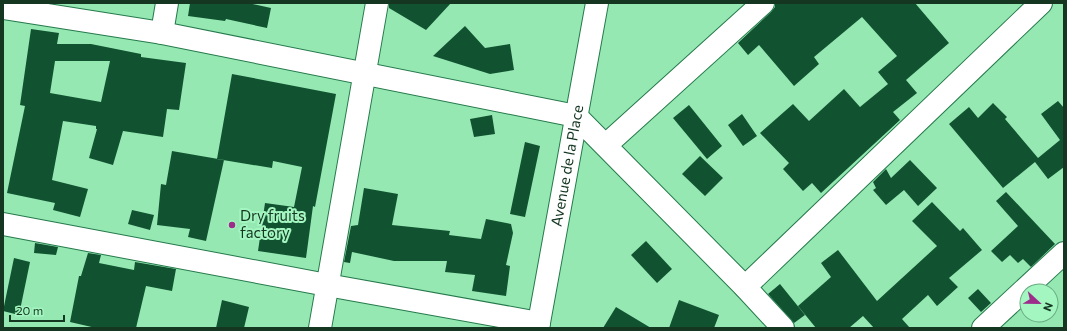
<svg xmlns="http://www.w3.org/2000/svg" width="1067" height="331" viewBox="0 0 1067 331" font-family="Commissioner,sans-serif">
	<rect width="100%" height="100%" fill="#96e8b3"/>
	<!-- building -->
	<path fill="#115330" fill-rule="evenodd" d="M190,3h58l23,5 -4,20 -41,-9 -1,2 -37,-5z
		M389,3h62l-25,27 -37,-22z
		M775,3h140l34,40 -43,37 11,13 -24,19 7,8 -79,73 -9,-10 -9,8 -20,-22 6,-6 -29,-30 33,-29 16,17 35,-32 16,18 28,-23 -10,-12 19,-16 -35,-39 -48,40 5,7 -25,22 -35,-41 -11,10 -10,-12 33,-31 4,-5z
		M465,26l20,22 25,-4 4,26 -24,4 -57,-18z
		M31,29l28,4 -2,11h34l50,10v3l45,6 -7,47 -12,-1 -4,28 -40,-6 -10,34 -24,-7 8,-29h-1v-3l-33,-5 -11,59 36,9 -8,28 -27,-7 2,-7 -48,-10 18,-87 -5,-1zM55,61h55l-9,41 -51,-9z
		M232,74l104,20 -21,113 -2,-1 -7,52 -48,-7 7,-48 29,4 8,-40 -29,-6 -1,7 -55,-9z
		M1058,101l6,7v59l-16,12 -13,-17 -32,26 -54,-64 20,-17 9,11 15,-15 14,14 -2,2 33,39 22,-18 -19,-26z
		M689,105l33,41 -15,13 -34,-41z
		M742,114l15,22 -14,10 -15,-21z
		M492,115l3,19 -21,3 -4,-18z
		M525,142l15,4 -15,71 -15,-3z
		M172,151l52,9 -18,81 -18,-4 2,-8 -33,-4 4,-41 5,1z
		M700,156l23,22 -18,18 -23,-22z
		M910,160l27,28 -19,18 -14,-16 -18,15 -13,-15 3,-2 -3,-6 13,-13 5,9z
		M364,188l34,6 -6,31 58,6 -1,4 32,4 5,-20 25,5 2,9 -7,32 4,1 -4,30 -34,-5 3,-16 -30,-3 2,-11h-53l-42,-9 -2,11 -6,-1 7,-36 7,-1z
		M1006,192l49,52 -24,23 -8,-8 -5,4 -8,-8 -8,7 -11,-11 27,-25 -22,-25z
		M932,202l28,29 3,-3 19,22 -33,28 9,9 -21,19 -9,-11 -26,24 8,9h-36l-11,-12 -14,12h-33l-18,-22 33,-29 -10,-14 17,-13 39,51 60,-55 -25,-25z
		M132,210l22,5 -4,15 -22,-6z
		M646,241l26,28 -15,14 -26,-28z
		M35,243l23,4 -2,8 -22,-2z
		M88,253l13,2 -2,8 35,7 1,-8 41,7 -4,22 -26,-5 -10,42h-40l-26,-6 9,-46h2z
		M14,258l16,4 -11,53 -16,-4z
		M780,284l25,31 -11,8 -26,-29z
		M978,289l13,14 -10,9 -13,-14z
		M222,300l27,7 -5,21h-28z
		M679,300l40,15 -5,13h-45z
		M616,307l35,21h-48z"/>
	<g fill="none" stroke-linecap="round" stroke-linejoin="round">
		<!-- minor casing -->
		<g stroke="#257a4b" stroke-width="24">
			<g id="minor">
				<path d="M3,8l159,25 414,83 169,171 38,41"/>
				<path d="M162,33l5,-30"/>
				<path d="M606,145l157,-142"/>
				<path d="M3,224l324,61 212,38"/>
				<path d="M745,287l296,-284"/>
				<path d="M320,328l57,-325"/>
				<path id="s1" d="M538,328l59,-325"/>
				<path d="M983,328l81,-75"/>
			</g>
		</g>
		<!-- minor -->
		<use href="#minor" stroke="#fff" stroke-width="22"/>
	</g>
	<!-- markers -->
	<circle fill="#9d2d8b" stroke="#a3f6c0" stroke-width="1.5" cx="232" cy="225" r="4"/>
	<g text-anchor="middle" stroke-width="4" stroke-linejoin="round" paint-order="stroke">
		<!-- street labels -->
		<g font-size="15" fill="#153722" stroke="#a3f6c0">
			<text dy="5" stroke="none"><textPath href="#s1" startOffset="165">Avenue de la Place</textPath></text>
		</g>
		<!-- poi labels -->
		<g font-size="15" fill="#153722" stroke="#a3f6c0" text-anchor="start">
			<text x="240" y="221">Dry fruits<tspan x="240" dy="17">factory</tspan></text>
		</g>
	</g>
	<!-- border -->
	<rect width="1067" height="331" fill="none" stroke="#153722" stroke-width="8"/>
	<!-- north arrow -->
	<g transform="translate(1039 303) rotate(112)"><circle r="19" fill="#a3f6c0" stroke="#6aaa81"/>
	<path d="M0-3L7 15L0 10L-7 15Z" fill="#9d2d8b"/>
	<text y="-6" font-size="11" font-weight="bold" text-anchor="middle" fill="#153722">N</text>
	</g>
	<!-- scale -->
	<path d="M10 315v6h54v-6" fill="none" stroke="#153722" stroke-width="2"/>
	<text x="16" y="315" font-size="12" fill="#153722" stroke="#a3f6c0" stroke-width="3" paint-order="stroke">20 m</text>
</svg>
